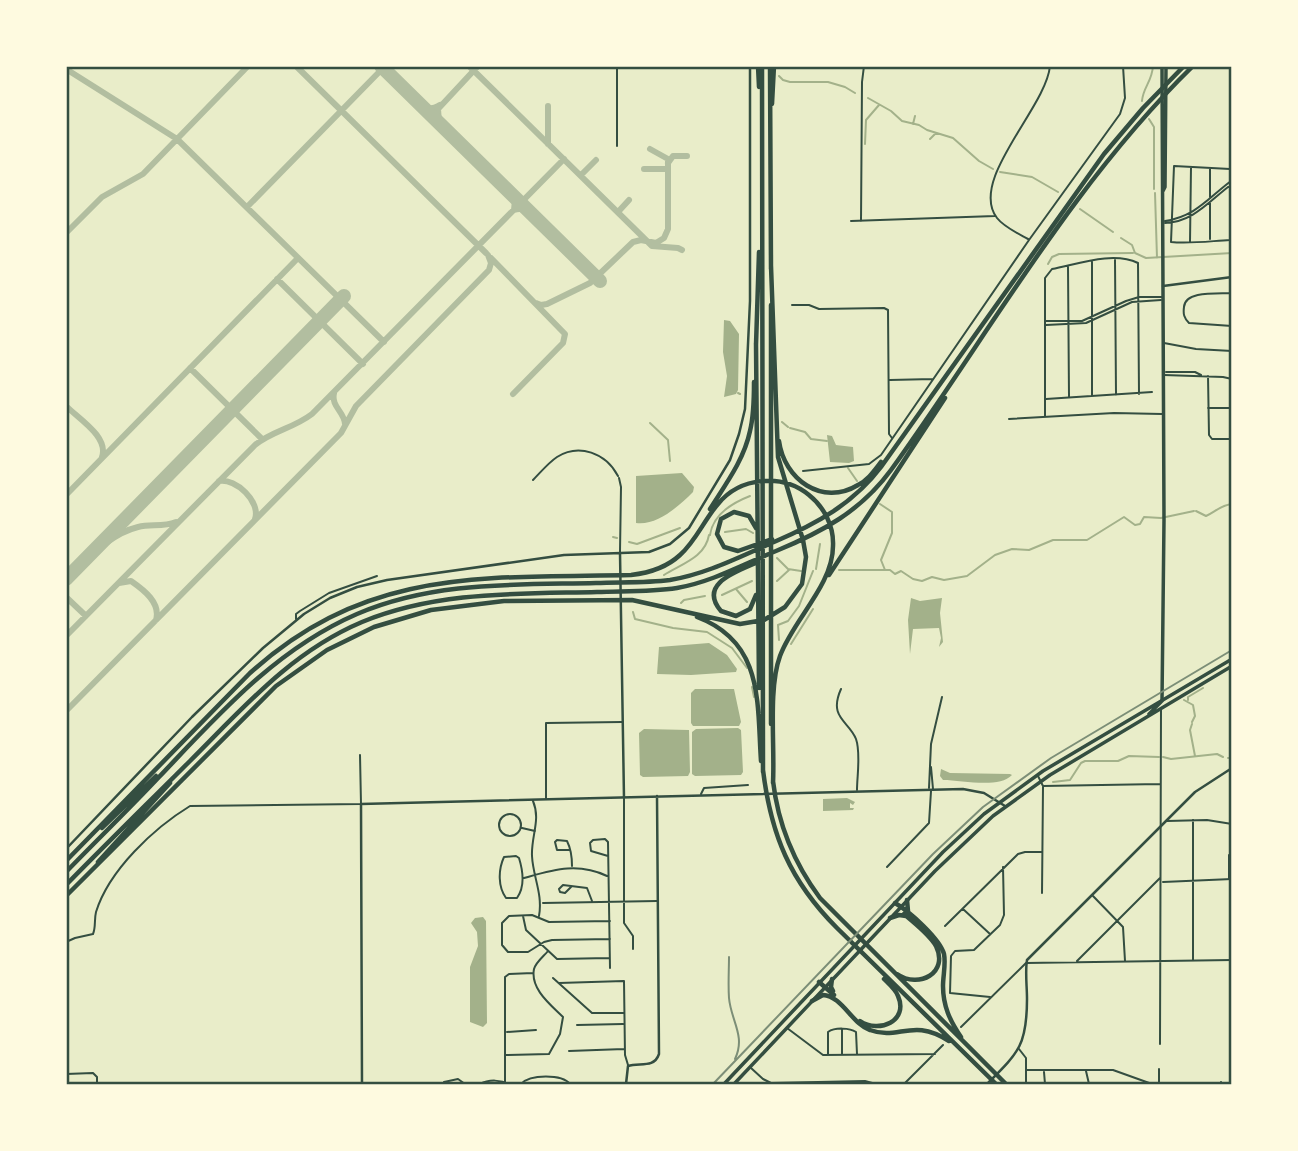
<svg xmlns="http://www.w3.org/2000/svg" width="1298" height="1151" viewBox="0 0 1298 1151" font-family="'PT Sans',sans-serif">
	<rect width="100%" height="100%" fill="#e9edc9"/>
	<!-- water -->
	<path fill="#a3b18a" d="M724,320l6,1 9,13 -1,56 -2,4 -12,3 3,-21 -4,-24z
		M827,435l5,1 4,9 17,2 1,14 -5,2 -19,-1z
		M682,473l12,14 -1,5c-14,14 -36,34 -57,31v-47z
		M911,598l9,3 22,-3 -2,15 3,29 -4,5 2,-9 -2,-10 -26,1 -3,25 -2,-34z
		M709,643l18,12 10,14 -1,3 -45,3 -34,-1 2,-27z
		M695,689h39l7,33 -2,4h-46l-2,-3v-30z
		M644,729l45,1 1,42 -2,4 -45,1 -3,-2 -1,-42z
		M696,729l42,-1 3,2 2,42 -2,3 -46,1 -3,-2v-42z
		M941,769l9,4 60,1 2,1c-13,14 -50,5 -69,5l-3,-4z
		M847,798l8,4 -2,3 -3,-2v5h4l-1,2 -30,1v-12z
		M483,917l3,4 1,102 -4,4 -13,-5v-55l8,-21 -1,-14 -6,-9 4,-5z"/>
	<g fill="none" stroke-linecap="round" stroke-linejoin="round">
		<!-- stream -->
		<path stroke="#a3b18a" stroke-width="2" d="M779,76l4,4 7,2h38l17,5 10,6
			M868,98l23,13 11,10 17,4 8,5 26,8 26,23 14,8
			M1142,101c1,-14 10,-19 11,-35
			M1149,119l5,8v62
			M913,124l2,-8
			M930,139l6,-6
			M865,144l1,-24 13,-15
			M1000,172l32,5 26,15
			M1155,193l2,65
			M1080,209l33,23
			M1121,238l11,7 3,8 11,5 86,-5
			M1048,264l4,-7 7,-3 74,-1
			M738,393l2,1
			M782,422l6,5
			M650,423l18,17 2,21
			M790,428l15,4 6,7 16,2
			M848,468l9,13
			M880,504l12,8v21l-11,27 4,10
			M1196,511l10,5c9,-4 15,-11 26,-12
			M725,532l21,-3 7,4
			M710,535c3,-21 22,-32 40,-39
			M613,537l4,1
			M629,542l8,2 43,-16
			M777,558l11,11 13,2
			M816,569l4,-25
			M839,570h51l5,4 6,-3 12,8 9,2 10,-4 12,3 23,-4 28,-21 17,-6 17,1 24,-10h34l37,-23 11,8 5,-1 4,-7 17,1 33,-7
			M664,575c17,-11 41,-17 45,-40
			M777,581l12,-11
			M736,589l11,13
			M722,595l30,-14
			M681,603l3,-3 21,-4
			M633,612l2,7 38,9 34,4 25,16 15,20
			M779,640l-1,-15 10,-4 11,-15 14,-35
			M791,644l22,-35
			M752,687l2,10
			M1184,700l9,5 2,11 -3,6
			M1188,700v-3l15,-9
			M1192,724l-2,6 5,26
			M1163,757l8,2 46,-5 6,3
			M1228,758h4
			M1053,782l17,-2 11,-17 4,-2h33l11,-5 30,1"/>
		<!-- taxiway -->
		<path stroke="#b2bea0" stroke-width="6" d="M296,66l190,187
			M390,66c1,11 28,41 39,42 5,1 7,-1 11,-3
			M469,66l183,180 26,2 4,2
			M66,69l111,70 207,203
			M548,106v38
			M456,139l-17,-17 -1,-13 40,-43
			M668,163l5,-7h14
			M644,169h24
			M581,175l15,-15
			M495,179l20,21 -1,10c13,-5 22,9 30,17
			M247,207l138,-141
			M618,212l11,-12
			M66,233l36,-36 41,-23 105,-108
			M491,258l74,76 -2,9 -50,51
			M277,279l86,85
			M536,303l5,2 6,-1 43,-21 43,-41 8,-2 15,3 8,-5 4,-9v-70l-18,-10
			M190,368l72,71
			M334,393c-3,14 10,18 11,31
			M66,406c13,13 43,31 36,51
			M219,481c17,-3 42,21 36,38
			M66,495l232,-237
			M66,579c21,-19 43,-45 72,-52 13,-3 25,0 38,-5
			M119,583l12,-2c13,9 30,22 25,39
			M66,597l20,19
			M66,636l189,-191c17,-14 39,-17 57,-31l252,-255
			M66,711l275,-278 15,-27 133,-136 2,-7 -3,-8"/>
		<!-- runway -->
		<path stroke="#b2bea0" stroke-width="14" d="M381,66l219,215
			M66,579l278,-283"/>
		<!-- minor -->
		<path stroke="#344e41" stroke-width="2" d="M617,146v-80
			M1210,197v-29
			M851,221l144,-5
			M861,221l1,-139 2,-16
			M1165,221c31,-5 42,-22 66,-40
			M1165,223c29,-1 45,-23 67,-39
			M1028,239c-11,-6 -24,-12 -31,-21 -29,-38 49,-110 53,-152
			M1210,239v-36
			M1230,240v-71l-56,-3 -3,76c18,2 40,-1 59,-2h2
			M1190,242l1,-75
			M1115,260l1,135
			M1092,262v134
			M1068,267l1,130
			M1232,293c-13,1 -47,-3 -48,14 -1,7 0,11 5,16l43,3
			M792,305h17l10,4 65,-1 4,2 1,124 3,4
			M1045,321h37l44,-20 13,-4h23
			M1046,325l40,-2 46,-21 29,-2
			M1164,343l32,6 36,2
			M1166,372h29l6,3
			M1164,375l59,2 9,2
			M1208,376l1,59 3,4h20
			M890,380l43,-1
			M1046,399l106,-7
			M1208,408h24
			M1045,417v-139l7,-9c26,-5 61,-18 86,-6l1,131
			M1009,419l105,-6 48,1
			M803,471l66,-7 12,-9 148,-215 91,-126 5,-16 -2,-32
			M619,478l2,9 -1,65
			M533,480c7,-7 15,-17 24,-23 22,-14 49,-4 61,19
			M296,619v-5l4,-3 29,-18 48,-17
			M841,689c-13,29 8,32 15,50 5,14 1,37 1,51
			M931,767l2,22
			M1038,776l5,10 117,-2
			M929,788l2,-44 11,-47
			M701,794l3,-6 44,-3
			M546,799v-76l76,-1
			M624,799v124l9,13v13
			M533,801c8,19 -2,35 -1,55 1,21 11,38 7,60
			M499 825a11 11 0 1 1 22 0a11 11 0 1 1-22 0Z
			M1193,820v139
			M1167,821l40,-1 25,4
			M522,828l13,3
			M570,850h-13l-2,-8 2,-2 10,1c4,8 5,16 5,25
			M516,856l3,2c4,13 6,29 -2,40h-11c-8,-11 -8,-28 -2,-41z
			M608,856l-17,-5 -1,-8 3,-3 12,-1 3,3 2,126
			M887,867l42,-44 2,-32
			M524,878c29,-8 53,-16 83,-2
			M1229,878v-23
			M1163,882l69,-3
			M571,887l-6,6 -5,-1 -1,-3 4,-4 24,3 5,13
			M1042,893l1,-106
			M1093,896l30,31 2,34
			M543,903l114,-2
			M963,909l27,25
			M523,916l3,14 31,29 52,-1
			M610,921l-61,1 -17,-7 -23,1 -7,7v22l6,7h20l16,-10 8,-2 58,-1
			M945,926l73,-72 7,-2h17
			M66,942l9,-4 18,-4c3,-7 1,-14 3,-22 13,-42 58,-84 94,-106l171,-2 -1,-49
			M1230,959l2,-39
			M1077,961l83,-83
			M553,978l39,35h31
			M559,983l65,-2 1,74 3,10
			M990,997l-40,-4 1,-37 4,-5 19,-1 26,-25 4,-10 -1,-48
			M577,1025l46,-1
			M961,1027l65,-64 206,-3
			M787,1028l36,27 112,-1
			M842,1030v25
			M507,1032l29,-2
			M1160,1044l1,-335
			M1019,1049l7,9v26
			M569,1051l55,-2
			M506,1055l43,-1 11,-20 3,-17c-12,-12 -33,-28 -29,-48 2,-7 10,-13 14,-18
			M828,1055v-23c7,-5 22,-4 28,0l1,22
			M751,1068l12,11 8,4 94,-2 11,3
			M1026,1070h87l39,14
			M1086,1071l3,13
			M1044,1072l1,12
			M66,1074l27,-1 4,4v7
			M444,1082l14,-3 7,5
			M505,1082v-105l4,-3 24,-1
			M480,1084c9,-5 21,-4 30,0
			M521,1084c9,-10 41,-10 49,0
			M904,1084l39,-39
			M1159,1084v-15
			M1221,1084v-2"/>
		<!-- tertiary -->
		<path stroke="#344e41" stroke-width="2.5" d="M1163,286l69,-9
			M620,553l4,245
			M66,849l126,-132 71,-69 41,-34 26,-16 27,-11 30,-7 177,-25 85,-3 21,-8 19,-16 41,-68 9,-26 6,-25 5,-108v-235
			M362,1084l-1,-280 602,-15 21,4 21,13
			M626,1084l2,-18c11,-4 26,3 31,-12l-2,-258
			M987,1084c32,-32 40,-39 40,-85 0,-13 -2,-27 0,-39l168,-168 37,-24"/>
		<!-- secondary -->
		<path stroke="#344e41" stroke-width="3.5" d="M1163,191l2,-4 1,-121
			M1162,701l2,-181 -2,-454"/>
		<!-- primary -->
		<path stroke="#344e41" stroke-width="3.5" d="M1149,714l12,-12
			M724,1084l219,-232 41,-38 59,-43 189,-112
			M734,1084l201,-213 58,-55 57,-41 182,-109"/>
		<!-- motorway -->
		<path stroke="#344e41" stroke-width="4.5" d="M758,66l1,21
			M762,66l1,706
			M770,66l1,203
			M772,104l2,-38
			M771,305v419
			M756,343l3,345
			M756,345l3,-93
			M779,441c5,38 43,66 79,44 10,-5 16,-14 23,-23
			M710,509c15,-24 34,-49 40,-78 4,-16 4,-33 4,-49
			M756,528l-7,-12 -15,-4 -13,7 -4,15 7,13 14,4 34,-12
			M829,575l116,-177
			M756,595l-6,14 -14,7 -15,-5c-24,-28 18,-40 37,-49
			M697,617c67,25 60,86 64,144
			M763,770c8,65 27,111 74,158l159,156
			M773,781c5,43 21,82 47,117l186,186
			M102,828l54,-52
			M66,861l184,-188c117,-106 234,-95 381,-98 18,-2 35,-7 49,-20 16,-14 24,-35 38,-51 22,-27 64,-31 91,-9 15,12 25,31 24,51 0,39 -40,74 -53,110 -12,33 -5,90 -7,127
			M98,862l72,-79
			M66,872c31,-32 63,-63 93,-95 60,-63 117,-128 198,-163 77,-33 158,-29 239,-31 25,-1 50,0 74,-3 37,-6 71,-24 104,-38 42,-18 79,-38 107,-75l223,-313 39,-46 41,-42
			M66,885c41,-42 83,-83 124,-124 54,-54 101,-109 172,-139 76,-31 155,-28 235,-30 27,-1 54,0 80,-4 35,-6 67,-24 99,-37 46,-19 85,-40 115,-81 98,-136 181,-286 302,-404
			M66,896l210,-210 51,-36 47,-23 57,-17 73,-9 128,-1 108,24 24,-4 21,-13 17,-23 4,-27 -3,-17 -25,-83 -7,-191
			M907,900l1,11
			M895,903c14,8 45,36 49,51 2,10 -1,22 -1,32 0,20 7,35 18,51
			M890,918l9,-3 7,1
			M897,974c22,15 52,-1 39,-28 -7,-12 -22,-23 -32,-32
			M832,979l-1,8 2,4
			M819,982l15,13
			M812,1001l11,-6c19,1 29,29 47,35 29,11 42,-13 79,11
			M860,1021c19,13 49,0 38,-25 -2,-6 -9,-12 -14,-17"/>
		<!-- rail -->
		<path stroke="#7c8e77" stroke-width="2" d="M729,957c0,13 -1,27 0,41 2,23 17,38 6,61
			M713,1084l220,-230 50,-47 68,-49 181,-108"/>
	</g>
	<!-- border -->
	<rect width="1298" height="1151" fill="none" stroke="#fefae0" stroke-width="136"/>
	<rect x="68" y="68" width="1162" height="1015" fill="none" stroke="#344e41" stroke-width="2.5"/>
</svg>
